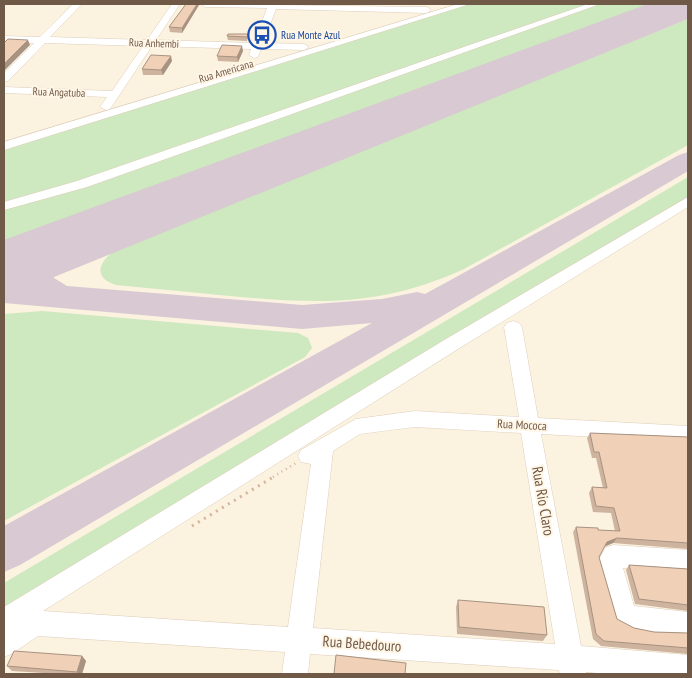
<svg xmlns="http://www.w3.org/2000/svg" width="692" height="678" viewBox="0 0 692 678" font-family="'PT Sans Narrow',sans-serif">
	<rect width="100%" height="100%" fill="#fbf2e0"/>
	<!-- green -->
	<path fill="#cee8bf" d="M458,4h193l-647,240v-101z
		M688,19v126l-224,124c-84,38 -145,35 -234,27 -38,-4 -76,-7 -114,-11 -26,-8 -15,-26 2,-37z
		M688,177v29l-684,427v-50z
		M42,311l256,22 10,5 4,10 -7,9 -301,164v-207z"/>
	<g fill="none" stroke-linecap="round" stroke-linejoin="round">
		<!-- taxiway -->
		<path fill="#d8c9d2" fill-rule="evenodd" d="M669,7h19v10l-25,-1 -3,-4 3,-4z
			M688,152v19l-668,394 -16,7v-46l368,-203 -70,6 -298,-26v-22l21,2c-10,-17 18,-44 34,-45 4,0 8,1 12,2l4,7c-7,11 -23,16 -21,31l13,8 235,19 80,-6 35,-7 8,2 254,-139z"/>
		<!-- runway -->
		<path fill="#d8c9d2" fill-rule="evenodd" d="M648,4h40v15l-656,267 -28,7v-53z"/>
		<!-- minor casing -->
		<g stroke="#dfcebc" stroke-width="1">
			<path id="minor" d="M73,4h9l-32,33 97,3 25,-36h8l-24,36 98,3 13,-35 -62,-1 -4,-3 226,3 4,3 -4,3 -151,-4 -13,34 41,1 5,3 -5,3 -43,-1 -3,8 -4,1 -5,-3 2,-6 -99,-3 -42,63 -4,1 -6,-3 7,-10 -103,-4v-6l108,4 31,-45 -98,-3 -37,38 -4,1v-9l30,-30 -30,-1v-6l36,1z
				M458,4h12l-466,146v-8z
				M588,4h12l-513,183 -83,23v-8l73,-21z
				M688,197v10l-230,142 -415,262 245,16 23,-163 -10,-2 -3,-6 3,-6 55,-31 59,-8 104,6 -15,-90 3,-4 6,-2 6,2 3,4 16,91 150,8v16l-147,-8 40,212 107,9v19h-79l-23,-2v2h-26l-1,-4 -249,-16 -2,20h-26l3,-22 -247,-16 -25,17 -9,4v-50l442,-268zM415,427l106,6 34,211 -242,-16 20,-177 27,-17z
				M613,545l75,5v22l-65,-4 11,38 54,6v24c-22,-1 -55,2 -73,-13l-17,-61 7,-14z"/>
		</g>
		<!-- path-far1 -->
		<path stroke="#d4b59c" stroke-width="2.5" stroke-dasharray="1 4" stroke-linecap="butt" d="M273,477l23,-14"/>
		<!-- path -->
		<path stroke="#d4b59c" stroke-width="3" stroke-dasharray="2 5" stroke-linecap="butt" d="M192,526l83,-50"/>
		<!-- minor -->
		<use href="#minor" fill="#fff" fill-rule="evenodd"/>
	</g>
	<!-- wall -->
	<path fill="#ceb49e" d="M199,5l-17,28 -12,-1 -1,-5z
		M248,34v4l-1,3 -19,-1 -1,-4z
		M243,51l-5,11 -20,-1 -1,-5z
		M172,61l-9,14h-20l-1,-6z
		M590,433l98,4v112l-75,-6 -9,4 -5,10 18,62 17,9 20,4 34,1v21l-87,-8 -8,-7 -20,-107 3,-5 22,3 17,1 -4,-18 -18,-1 -4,-19 3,-6 11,1 -7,-30h-4l-5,-20z
		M629,565l59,4v42l-53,-7 -9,-34z
		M458,600l89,35 -4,6 -86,-7 -1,-27z
		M82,656l4,5 -4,13h-23l-47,-3 -5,-5z"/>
	<!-- shaded-wall -->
	<path fill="#a89281" d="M197,4h2v1l-17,28v-5z
		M28,40l2,5 -25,25 -1,-6z
		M242,46l1,5 -5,11 -1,-5z
		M171,56l1,5 -9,14 -2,-5z
		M617,538l-4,5 -10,4 4,-5z
		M82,656l4,5 -4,13h-3l-2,-2z"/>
	<!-- building -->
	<path fill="#f0d1b8" stroke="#a89281" d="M186,4h11l-15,24 -13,-1z
		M228,34h20l-1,3 -20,-1z
		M8,39l20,1 -24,24v-21z
		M222,45l20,1 -5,11 -20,-1z
		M151,55l20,1 -10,14 -19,-1z
		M590,433l98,4v106l-71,-5 -10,4 -8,15 18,62 17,9 20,4 34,1v15l-84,-7 -8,-7 -20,-107 22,1v2l22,1 -6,-23 -18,-2 -4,-19 15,1 -8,-36h-5z
		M629,565l59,4v36l-49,-6z
		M458,600l86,7 3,28 -88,-8z
		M14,651l68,5 -5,16 -70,-6z
		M336,655l70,8 -1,11h-71z"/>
	<!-- icons -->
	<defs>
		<g id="bus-ring" transform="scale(1.4375)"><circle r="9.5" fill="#fff6e6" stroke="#1a4fb4" stroke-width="1.5"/><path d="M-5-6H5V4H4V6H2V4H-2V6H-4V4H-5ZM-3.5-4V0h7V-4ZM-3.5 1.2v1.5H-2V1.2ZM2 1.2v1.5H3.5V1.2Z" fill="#1a4fb4"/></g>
	</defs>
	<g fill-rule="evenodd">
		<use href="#bus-ring" x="262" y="35"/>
	</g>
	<g text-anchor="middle" stroke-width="4" stroke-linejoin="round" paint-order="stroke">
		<!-- far-transit labels -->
		<g font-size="11" fill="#164399" stroke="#fff6e6" text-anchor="start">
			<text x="281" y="39">Rua Monte Azul</text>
		</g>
		<!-- far-street labels -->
		<g font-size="11" fill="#715948" stroke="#fff6e6">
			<text transform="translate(154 43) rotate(2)" y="4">Rua Anhembi</text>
			<text transform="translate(226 71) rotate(-17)" y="4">Rua Americana</text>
			<text transform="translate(59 92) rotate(2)" y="4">Rua Angatuba</text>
		</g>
		<!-- street labels -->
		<g font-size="12" fill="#715948" stroke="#fff6e6">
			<text transform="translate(522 425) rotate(3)" y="4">Rua Mococa</text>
		</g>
		<!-- near-street labels -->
		<g font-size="15" fill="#715948" stroke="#fff6e6">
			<text transform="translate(543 501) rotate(80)" y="5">Rua Rio Claro</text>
			<text transform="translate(362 644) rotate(4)" y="5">Rua Bebedouro</text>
		</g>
	</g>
	<!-- border -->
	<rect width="692" height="678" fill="none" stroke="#715948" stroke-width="10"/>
</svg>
